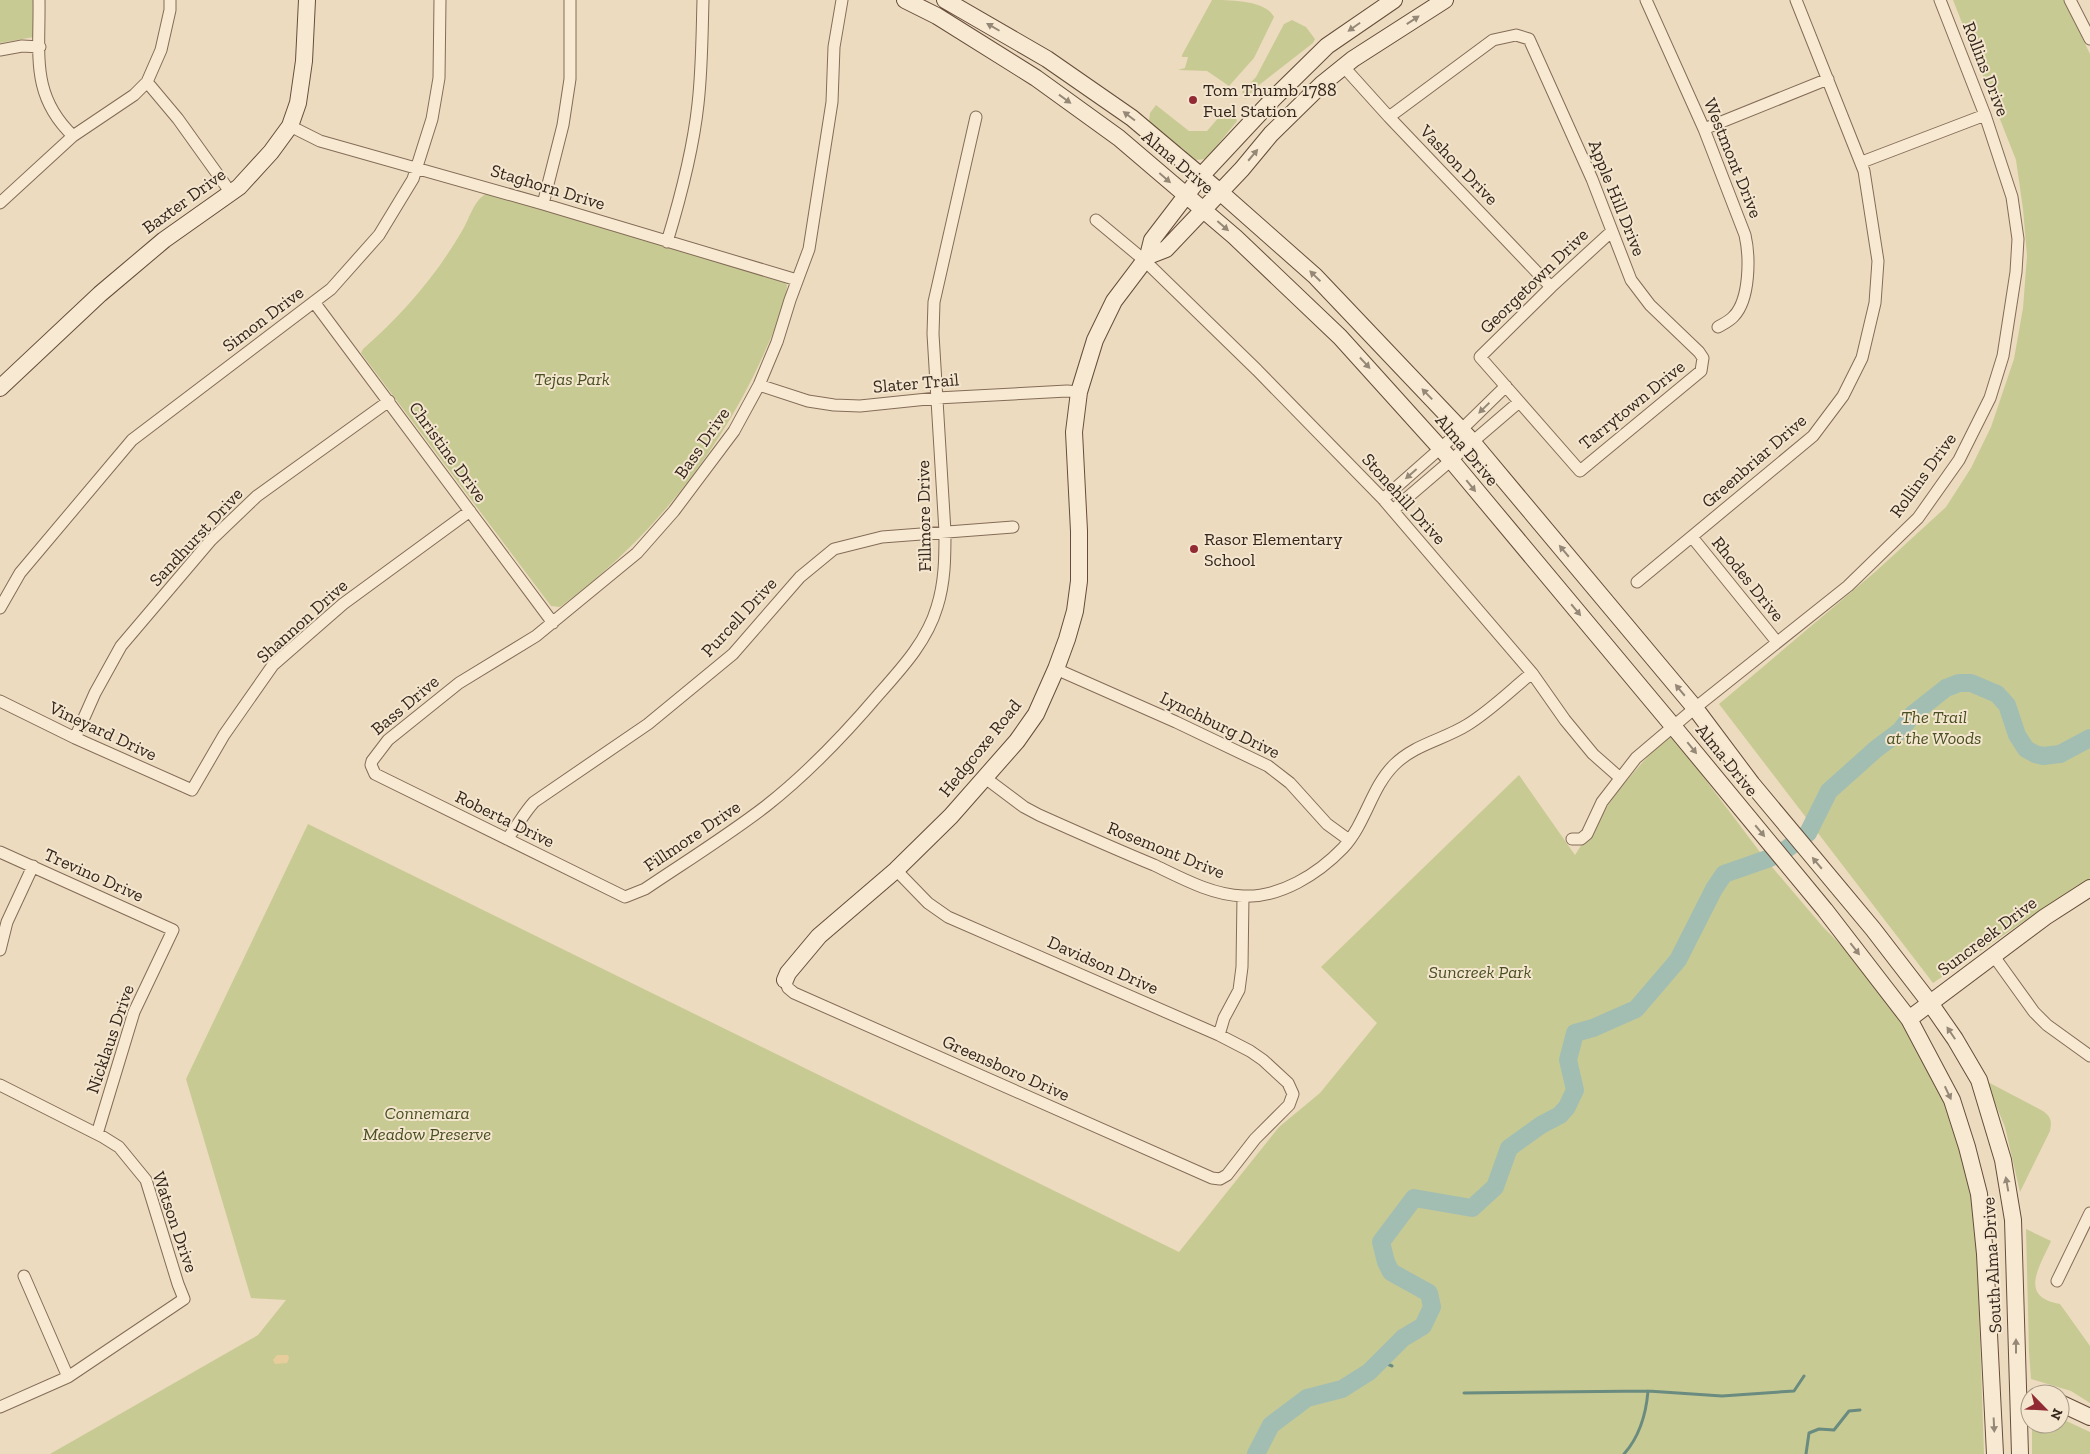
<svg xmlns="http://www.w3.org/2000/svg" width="2090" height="1454" viewBox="0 0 2090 1454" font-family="'Zilla Slab',serif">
	<rect width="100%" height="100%" fill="#ecdbbf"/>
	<!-- green -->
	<path fill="#c8ca94" d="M0,0h33l1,37 -34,6z
		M1212,0c17,0 54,0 62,17l-20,41 -25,28 -22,-15 -29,-1 7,-2 3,-11h-6v-2z
		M1953,0h111l26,54v825l-33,20 -124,84 -214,-279 156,-132 71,-65 25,-39 20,-41 23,-68 9,-51 4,-52 -4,-47 -7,-49z
		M1292,20l14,7 9,12 -2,4 -54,42 -14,14 -3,-7 14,-15 28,-53z
		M1156,105l33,26h18l19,-22 9,5 2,7 -31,38 -11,1 -9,-7v-2l-5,-4 -1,1 -31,-27 1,-8z
		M487,193l295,86 5,6c-1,23 -15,50 -24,71 -46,101 -114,185 -203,251l-9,-1 -190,-253 2,-4c40,-35 72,-72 99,-118 8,-13 11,-30 25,-38z
		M1671,734l95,126 57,67 20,20 42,47 22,28 55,116 14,84 8,232h-1934l208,-119 28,-35 -35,-2 -65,-219 122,-255 871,428 100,-125 41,-34 57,-70 -56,-56 198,-192 56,80c30,-47 54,-83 96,-121z
		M1986,1081l57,30c8,6 9,10 7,20l-30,61 -15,-65z
		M2026,1229l25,12c-10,24 -34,56 9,63l30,42v57l-19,-12 -40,-12 -2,-27z
		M2060,1418l30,14v22h-58v-30h28z"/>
	<!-- sand -->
	<path fill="#e8cd9c" d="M277,1355h11l1,3 -2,5 -12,1 -2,-4z"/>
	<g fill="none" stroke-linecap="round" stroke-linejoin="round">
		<!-- stream -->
		<path stroke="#6a8b80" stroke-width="3" d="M1380,1361l12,5
			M1464,1393l184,-2 74,5 72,-5 10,-15
			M1624,1454c16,-18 22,-39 24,-63
			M1806,1454l3,-21 10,-4 15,1 15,-19 11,-1"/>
		<!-- river -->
		<path stroke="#a2beb3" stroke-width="18" d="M1256,1454l15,-29 36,-27 35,-9 27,-17 34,-34 20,-12 9,-19 -3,-14 -38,-21 -5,-10 -5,-20 33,-44 58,10 23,-21 14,-39 32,-23 19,-10 7,-8 8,-17 -7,-30 7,-27 18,-5 43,-19 42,-49 36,-71 10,-15 46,-16 18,-10 20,-15 21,-42 47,-42 24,-18 13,-17 33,-26 13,-5h12l26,11 10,11 10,30 9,14 9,5 8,2 17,-2 30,-16"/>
		<!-- street casing -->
		<g stroke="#846c58" stroke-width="13">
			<path id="street" d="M39,0c1,54 -9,95 34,136
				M842,0l-8,47 -2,55 -23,147 -19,51 -13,42 -18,43 -25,46 -60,80 -37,42 -101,83 -77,47 -71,57 -16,21 -1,4 4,9 250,123 20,-8c40,-27 82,-53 121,-83 42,-33 79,-72 113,-112 23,-26 48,-53 58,-87 8,-25 8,-50 8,-75l-12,-198 1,-32 42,-185
				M1646,0l58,129 41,106c5,22 5,64 -11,81 -4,5 -11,8 -16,11
				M2070,0l20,39
				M0,50l22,-4 18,1
				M1343,66l46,51 162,170
				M147,82l31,37 53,74
				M1389,117l104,-77 23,-5 13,4 63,140 39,101 19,25 49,47 4,6 -2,13 -121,100 -100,-114 71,-70 61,-56
				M290,126l30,15 223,63 254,76
				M1704,129l124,-50
				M1862,162l123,-47
				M0,203l73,-67 61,-41 13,-13 14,-32 9,-40v-10
				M543,204l20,-79 7,-46v-79
				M1096,220l48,40 113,110 126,129 149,174 33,47 28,34 26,23
				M667,242c14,-46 26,-91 31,-138 4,-35 4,-70 5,-104
				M314,302l239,321
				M759,385l49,16 26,4 26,1 77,-8 130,-7 12,1
				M1383,499l78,-69 45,-44
				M1393,510l126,-108
				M1692,537l85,105
				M1637,582l176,-146 30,-40 19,-38 13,-55 3,-42 -14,-90 -68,-171
				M0,608l20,-35 112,-133 199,-151 48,-54 34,-56 19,-60 7,-41 1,-78
				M1056,669l120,53 92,44 22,17 37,41 22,16
				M0,701l75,37 117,52 32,-55 49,-70 70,-61 127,-93
				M75,738l20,-45 26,-47 90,-106 46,-44 132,-95
				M984,777l40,30 15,8c38,17 76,34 115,50 27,13 58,30 89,31 37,2 75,-22 100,-48 23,-25 28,-60 51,-83 21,-21 49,-25 73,-40 23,-14 44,-35 65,-52
				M507,839c10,-12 16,-25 27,-37l114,-78 85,-70 67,-77 34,-28 48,-12 131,-10
				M1572,839h9l6,-5 15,-32 34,-44 59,-50 153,-122 70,-68 41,-58 31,-62 13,-42 13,-84 2,-33 -6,-42 -27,-82 -45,-115
				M0,852l173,78 -39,82 -37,122
				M0,950l7,-28 26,-56
				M1993,955l41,57 13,13 43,31
				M785,980l3,8 6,5 418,185 8,1 7,-4 28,-36 34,-34 4,-11 -5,-11 -25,-23 -13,-9 -31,-16 -271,-118 -20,-14 -32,-33
				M1219,1035l5,-17 15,-28 3,-23 1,-71
				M0,1085l103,52 16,10 27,33 32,104 6,15 -116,78 -68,30
				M24,1276l44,101
				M2057,1281l33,-68"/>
		</g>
		<!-- secondary casing -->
		<g stroke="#664d3b" stroke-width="18">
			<path id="secondary" d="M905,0l32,16 99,62 83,60 116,99 105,100 111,123 222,266 152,184 84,109 43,81 15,47 12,47 6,60 10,200
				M945,0l102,59 85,59 88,74 95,84 154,162 226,270 57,76 121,145 57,74 25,36 24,41 24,80 10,60 7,234
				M1148,256l18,-7 76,-80 29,-35 51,-50 31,-25 92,-59
				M0,388l100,-94 64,-54 75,-53 32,-35 19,-26 8,-23 6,-42 3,-61
				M785,980l3,-7 31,-37 77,-66 55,-54 66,-75 19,-27 20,-45 11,-30 8,-28 4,-30v-50l-5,-99 5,-40 16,-52 19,-39 34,-45 4,-16 49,-64 72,-77 54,-53 67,-46
				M1909,1019l136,-102 45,-29
				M2060,1403l30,14"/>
		</g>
		<!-- street -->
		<use href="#street" stroke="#f8e9d2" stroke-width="11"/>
		<!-- secondary -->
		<use href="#secondary" stroke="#f8e9d2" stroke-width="16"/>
	</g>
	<!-- one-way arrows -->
	<defs><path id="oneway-solid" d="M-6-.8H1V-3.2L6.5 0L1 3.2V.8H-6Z" transform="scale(1.25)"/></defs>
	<g fill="#968877">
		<use href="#oneway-solid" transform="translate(1413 20) rotate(-33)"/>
		<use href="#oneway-solid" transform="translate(993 27) rotate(-150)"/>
		<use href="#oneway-solid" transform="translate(1354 27) rotate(145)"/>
		<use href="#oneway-solid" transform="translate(1065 99) rotate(36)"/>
		<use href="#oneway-solid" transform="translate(1129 116) rotate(-143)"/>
		<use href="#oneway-solid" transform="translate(1253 155) rotate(-50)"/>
		<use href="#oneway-solid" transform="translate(1165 178) rotate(41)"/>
		<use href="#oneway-solid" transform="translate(1223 226) rotate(41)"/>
		<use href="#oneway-solid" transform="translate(1315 276) rotate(-136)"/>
		<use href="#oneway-solid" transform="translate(1365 363) rotate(47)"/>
		<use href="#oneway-solid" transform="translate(1427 394) rotate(-134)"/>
		<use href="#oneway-solid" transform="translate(1484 408) rotate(136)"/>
		<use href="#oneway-solid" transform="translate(1411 474) rotate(139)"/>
		<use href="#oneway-solid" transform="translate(1471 486) rotate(51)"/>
		<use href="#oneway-solid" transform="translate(1564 551) rotate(-130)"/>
		<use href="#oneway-solid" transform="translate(1576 610) rotate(50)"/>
		<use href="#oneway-solid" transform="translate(1680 690) rotate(-130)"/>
		<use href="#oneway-solid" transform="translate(1692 748) rotate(51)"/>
		<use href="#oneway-solid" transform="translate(1760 831) rotate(50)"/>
		<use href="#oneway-solid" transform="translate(1817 863) rotate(-130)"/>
		<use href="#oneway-solid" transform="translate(1855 949) rotate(52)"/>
		<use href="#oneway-solid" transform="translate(1951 1033) rotate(-124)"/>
		<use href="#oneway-solid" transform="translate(1948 1093) rotate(65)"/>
		<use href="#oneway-solid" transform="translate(2007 1184) rotate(-100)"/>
		<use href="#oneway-solid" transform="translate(2016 1346) rotate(-90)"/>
		<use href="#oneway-solid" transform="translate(1994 1425) rotate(87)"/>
	</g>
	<!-- markers -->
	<g fill="#922a34" stroke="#f4e6ce" stroke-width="2">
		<circle cx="1193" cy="100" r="5"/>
		<circle cx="1194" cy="549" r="5"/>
	</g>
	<g text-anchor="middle" stroke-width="4" stroke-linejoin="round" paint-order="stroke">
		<!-- street labels -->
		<g font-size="18" fill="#34261c" stroke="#f4e6ce">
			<text transform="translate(1986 69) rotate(69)" y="6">Rollins Drive</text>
			<text transform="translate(1733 158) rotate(68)" y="6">Westmont Drive</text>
			<text transform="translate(1178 162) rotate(40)" y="6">Alma Drive</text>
			<text transform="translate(1459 165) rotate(46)" y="6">Vashon Drive</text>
			<text transform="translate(548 187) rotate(17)" y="6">Staghorn Drive</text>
			<text transform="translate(1617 198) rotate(68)" y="6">Apple Hill Drive</text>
			<text transform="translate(184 201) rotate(-36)" y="6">Baxter Drive</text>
			<text transform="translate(1534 281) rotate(-44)" y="6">Georgetown Drive</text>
			<text transform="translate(263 319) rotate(-37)" y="6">Simon Drive</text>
			<text transform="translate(916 383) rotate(-5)" y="6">Slater Trail</text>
			<text transform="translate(1632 405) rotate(-39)" y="6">Tarrytown Drive</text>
			<text transform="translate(702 443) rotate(-55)" y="6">Bass Drive</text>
			<text transform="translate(1467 450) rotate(50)" y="6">Alma Drive</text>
			<text transform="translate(448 452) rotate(54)" y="6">Christine Drive</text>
			<text transform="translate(1754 461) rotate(-41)" y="6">Greenbriar Drive</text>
			<text transform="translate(1923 475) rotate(-54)" y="6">Rollins Drive</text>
			<text transform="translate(1404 499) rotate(48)" y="6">Stonehill Drive</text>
			<text transform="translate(924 516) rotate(-91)" y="6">Fillmore Drive</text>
			<text transform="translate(196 537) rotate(-47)" y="6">Sandhurst Drive</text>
			<text transform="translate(1748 579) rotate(51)" y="6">Rhodes Drive</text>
			<text transform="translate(739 617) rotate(-47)" y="6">Purcell Drive</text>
			<text transform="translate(302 621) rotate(-42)" y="6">Shannon Drive</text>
			<text transform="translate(405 705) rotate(-40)" y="6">Bass Drive</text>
			<text transform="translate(1220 725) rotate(26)" y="6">Lynchburg Drive</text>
			<text transform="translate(103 731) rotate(25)" y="6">Vineyard Drive</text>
			<text transform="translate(980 748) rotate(-51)" y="6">Hedgcoxe Road</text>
			<text transform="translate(1727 760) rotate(51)" y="6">Alma Drive</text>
			<text transform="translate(505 819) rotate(26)" y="6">Roberta Drive</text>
			<text transform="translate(692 836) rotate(-34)" y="6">Fillmore Drive</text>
			<text transform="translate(1166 850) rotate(22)" y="6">Rosemont Drive</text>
			<text transform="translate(94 875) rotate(24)" y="6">Trevino Drive</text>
			<text transform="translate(1987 936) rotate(-37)" y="6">Suncreek Drive</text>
			<text transform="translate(1103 965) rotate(24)" y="6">Davidson Drive</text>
			<text transform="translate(110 1039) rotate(-71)" y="6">Nicklaus Drive</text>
			<text transform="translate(1006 1068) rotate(24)" y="6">Greensboro Drive</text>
			<text transform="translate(175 1222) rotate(71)" y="6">Watson Drive</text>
			<text transform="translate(1992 1265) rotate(-93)" y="6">South Alma Drive</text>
		</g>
		<!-- poi labels -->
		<g font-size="18" fill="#34261c" stroke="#f4e6ce" text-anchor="start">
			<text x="1203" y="96">Tom Thumb 1788<tspan x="1203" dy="21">Fuel Station</tspan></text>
			<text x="1204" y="545">Rasor Elementary<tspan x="1204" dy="21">School</tspan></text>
		</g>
		<!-- park labels -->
		<g font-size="18" font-style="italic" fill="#495023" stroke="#f4e6ce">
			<text x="572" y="385">Tejas Park</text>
			<text x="1934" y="723">The Trail<tspan x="1934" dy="21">at the Woods</tspan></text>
			<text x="1480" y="978">Suncreek Park</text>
			<text x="427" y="1119">Connemara<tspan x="427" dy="21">Meadow Preserve</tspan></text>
		</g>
	</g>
	<!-- north arrow -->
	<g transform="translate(2045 1409) rotate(114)"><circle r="24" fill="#f4e6ce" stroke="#a79987"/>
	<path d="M0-4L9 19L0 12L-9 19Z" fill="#922a34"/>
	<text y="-8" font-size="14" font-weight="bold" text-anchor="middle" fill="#34261c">N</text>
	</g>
</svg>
